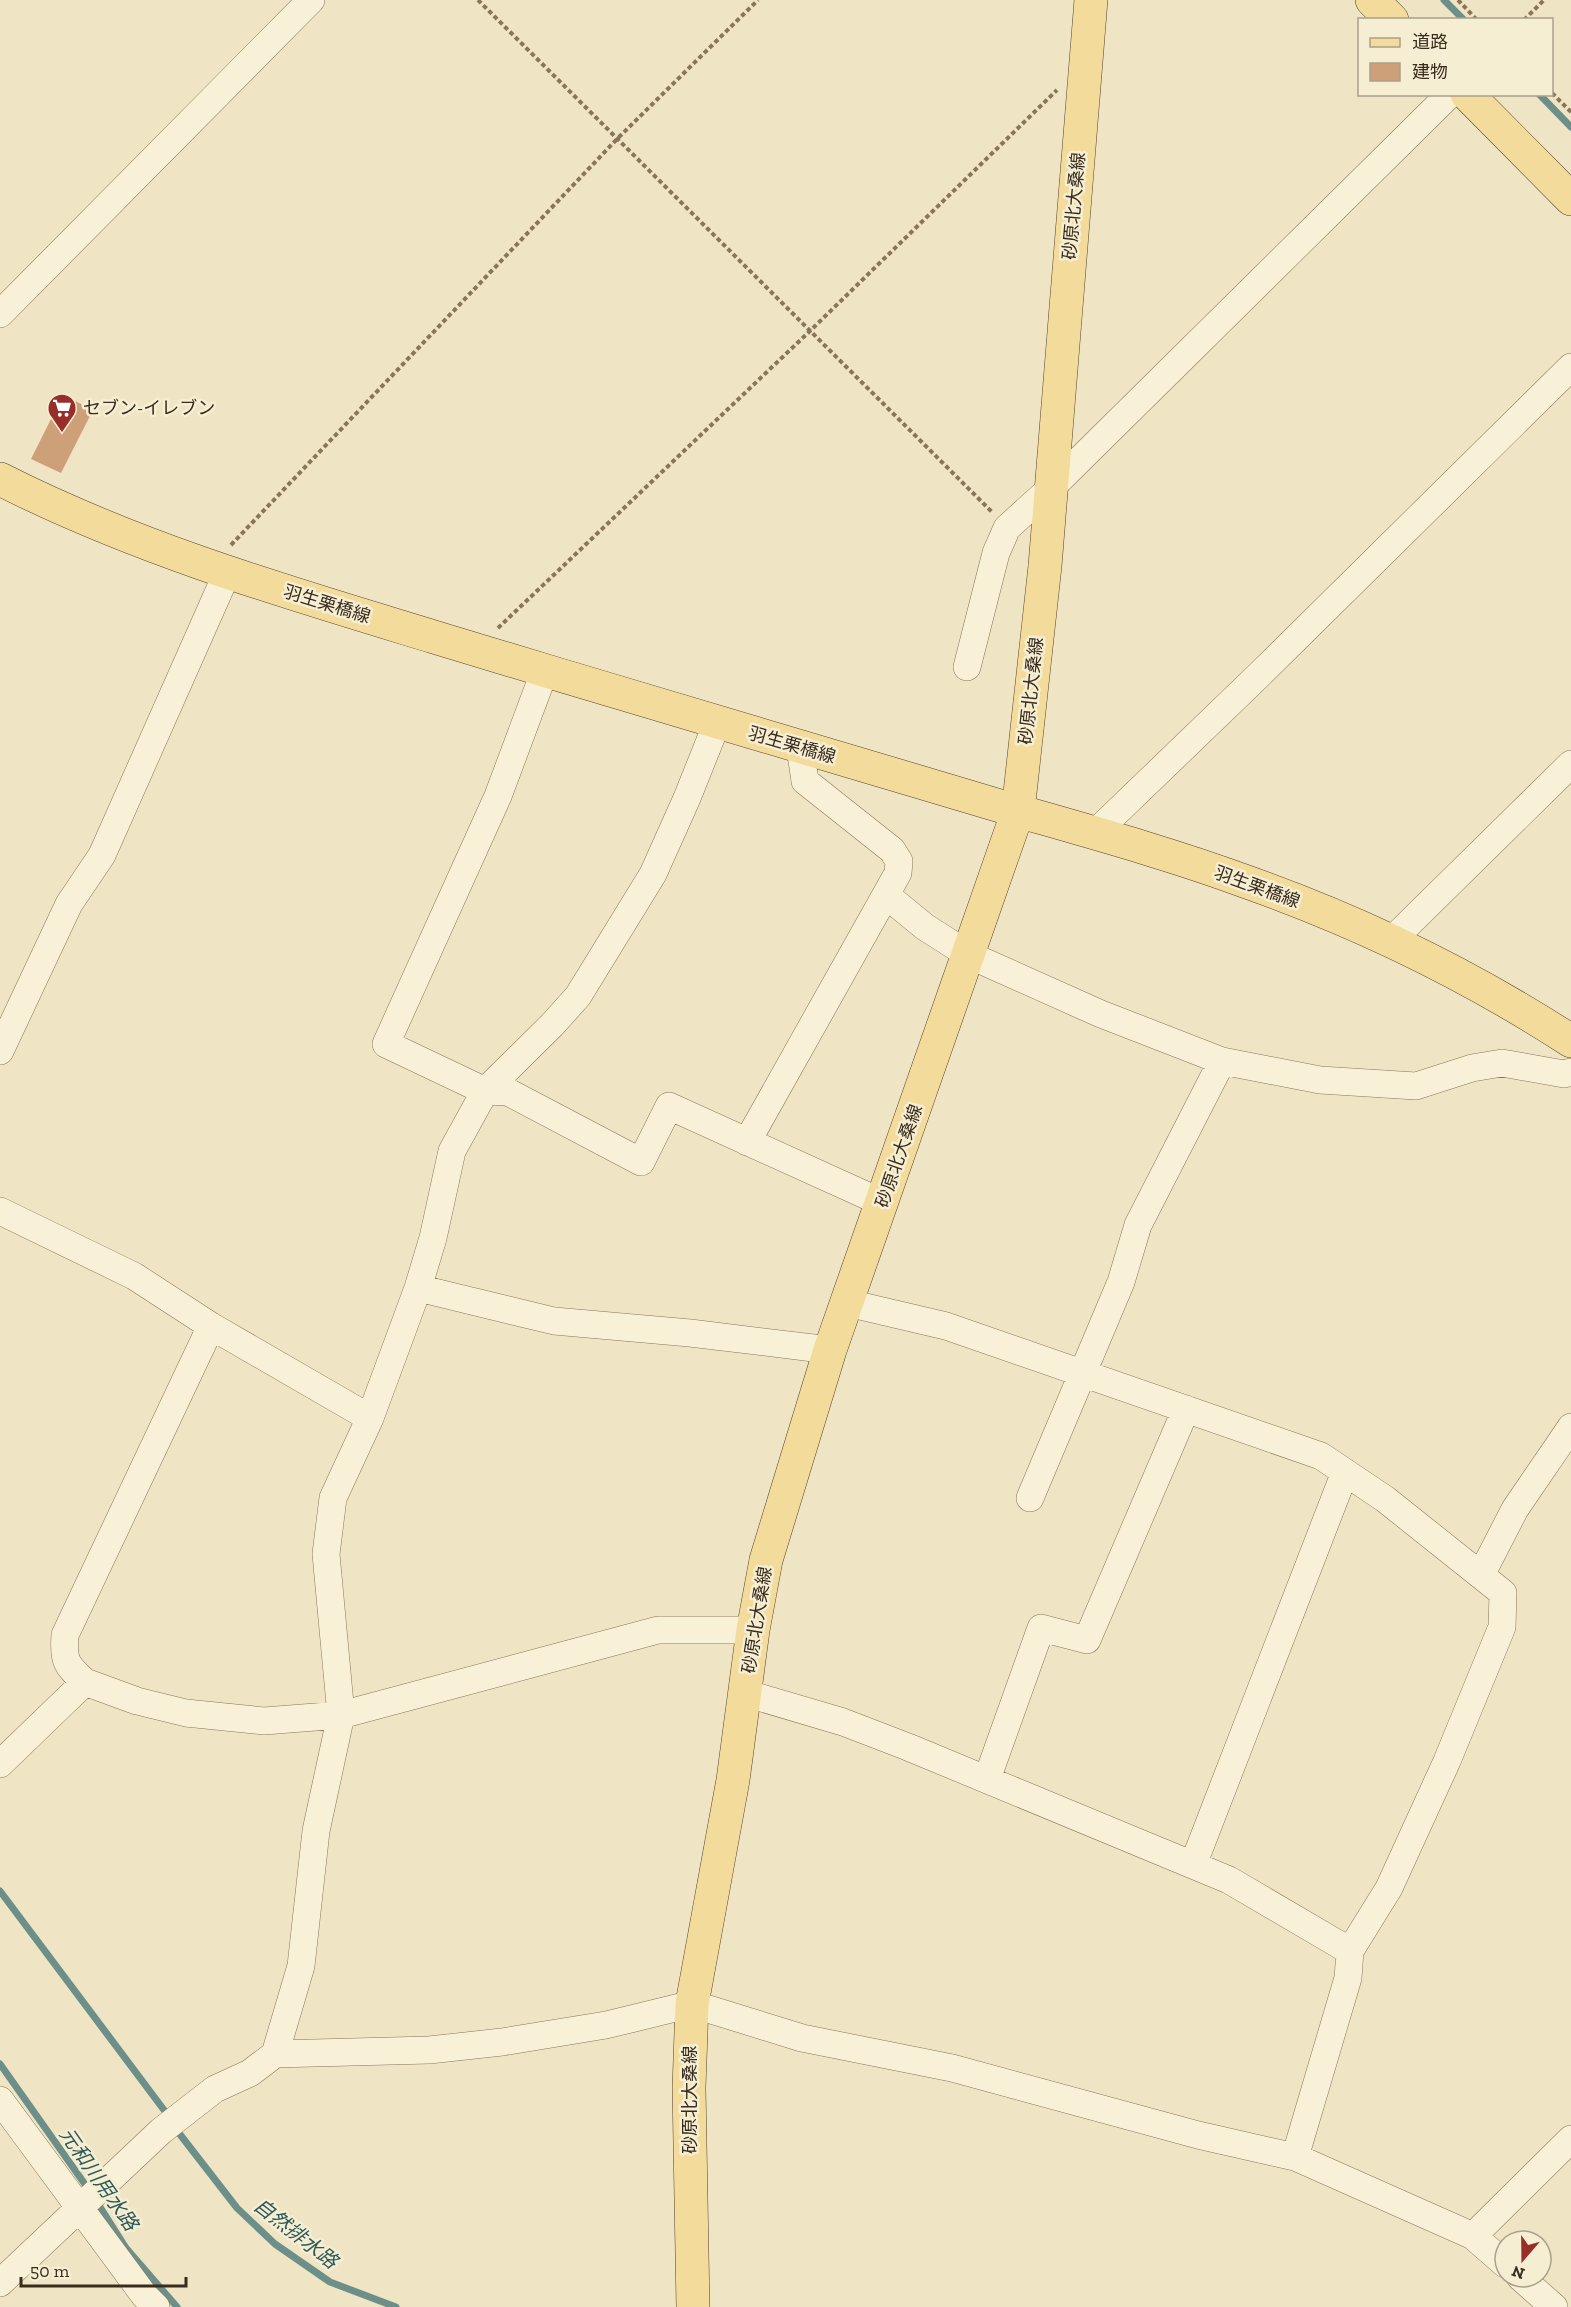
<svg xmlns="http://www.w3.org/2000/svg" width="1571" height="2307" viewBox="0 0 1571 2307" font-family="'Zilla Slab','Noto Sans JP',serif">
	<rect width="100%" height="100%" fill="#efe4c3"/>
	<g fill="none" stroke-linecap="round" stroke-linejoin="round">
		<!-- stream -->
		<path stroke="#6c9089" stroke-width="7" d="M1444,0l20,20
			M1539,94l32,33
			M0,1891l164,219
			M0,2064l89,126
			M175,2128l62,80 38,36 55,38 66,25
			M95,2199l31,49 51,59"/>
	</g>
	<!-- building -->
	<path fill="#cda079" d="M63,395l30,15 -32,63 -30,-14z"/>
	<g fill="none" stroke-linecap="round" stroke-linejoin="round">
		<!-- minor casing -->
		<g stroke="#89755a" stroke-width="28">
			<path id="minor" d="M0,314l311,-314
				M967,667l29,-114 11,-25 44,-40 399,-394
				M545,670l-47,126 -112,248 99,47 23,1 133,70 28,-56 214,97
				M1096,832l163,-157 312,-308
				M886,895l39,32 44,28 132,59 121,47 98,19 96,6 56,-18 30,-5 62,11 7,-2
				M1390,942l181,-178
				M0,1051l69,-147 33,-49 125,-282
				M747,1142l151,-269 1,-12 -7,-11 -87,-69 -5,-34
				M0,1211l134,65 77,50 159,92
				M418,1288l136,33 136,12 140,17
				M848,1303l98,23 375,130 64,43 118,94 -1,34 -55,134 -58,127 -39,63 -2,27 -53,179
				M1030,1498l91,-216 17,-57 84,-164
				M1481,1575l34,-66 56,-82
				M85,1682c-19,-17 -22,-21 -20,-47l146,-309
				M745,1693l98,29 65,25 321,133 121,71
				M0,1764l85,-82 52,19 49,12 78,8 77,-6 317,-85h95
				M987,1779l54,-151 46,12 99,-231
				M1193,1865l152,-393
				M275,2054l26,-88 15,-135 25,-116 -15,-161 7,-56 37,-80 48,-130 15,-50 19,-87 33,-60 67,-66 26,-29 75,-122 34,-76 30,-75
				M0,2100l144,195 12,12
				M1473,2236l98,-97
				M1520,2277l34,30
				M0,2283l161,-152 54,-42 35,-16 25,-19 154,-4 73,-8 104,-17 86,-21 110,34 150,30 246,67 97,22 178,79 32,28"/>
		</g>
		<!-- major casing -->
		<g stroke="#57432e" stroke-width="34">
			<path id="major" d="M1372,0l20,20
				M1467,94l104,105
				M0,479c138,70 286,113 434,158 185,56 370,111 556,166 86,25 173,48 257,79 113,40 224,94 324,159
				M693,2307l-4,-219 3,-84 41,-224 20,-150 13,-70 64,-210 188,-539 27,-245 46,-566"/>
		</g>
		<!-- path -->
		<path stroke="#89755a" stroke-width="4" stroke-dasharray="4.5 3" stroke-linecap="butt" d="M478,0l514,512
			M1458,0l19,20
			M1524,20l20,-20
			M1552,93l19,19
			M231,545l386,-406 141,-139
			M498,628l313,-298 246,-240"/>
		<!-- minor -->
		<use href="#minor" stroke="#f9f1d7" stroke-width="27"/>
		<!-- major -->
		<use href="#major" stroke="#f2db9b" stroke-width="33"/>
	</g>
	<!-- icons -->
	<defs>
		<g id="supermarket-pin" transform="scale(1.5)"><path d="M0 17L-7.5 6A9.5 9.5 0 1 1 7.5 6Z" fill="#992d29" stroke="#f6eed3"/><path d="M-6-5.5h2.5l.6 2H6L4.5 2H-2.5L-4.4-4H-6ZM-1.5 3.2a1.3 1.3 0 1 0 .1 0ZM3 3.2a1.3 1.3 0 1 0 .1 0Z" fill="#fff"/></g>
	</defs>
	<g fill-rule="evenodd">
		<use href="#supermarket-pin" x="62" y="408"/>
	</g>
	<g text-anchor="middle" stroke-width="5" stroke-linejoin="round" paint-order="stroke">
		<!-- street labels -->
		<g font-size="18" fill="#392c1e" stroke="#f6eed3">
			<text transform="translate(1074 206) rotate(-85)" y="6">砂原北大桑線</text>
			<text transform="translate(327 604) rotate(17)" y="6">羽生栗橋線</text>
			<text transform="translate(1031 691) rotate(-84)" y="6">砂原北大桑線</text>
			<text transform="translate(792 745) rotate(16)" y="6">羽生栗橋線</text>
			<text transform="translate(1257 887) rotate(20)" y="6">羽生栗橋線</text>
			<text transform="translate(899 1156) rotate(-71)" y="6">砂原北大桑線</text>
			<text transform="translate(757 1620) rotate(-81)" y="6">砂原北大桑線</text>
			<text transform="translate(690 2100) rotate(-90)" y="6">砂原北大桑線</text>
		</g>
		<!-- poi labels -->
		<g font-size="18" fill="#392c1e" stroke="#f6eed3" text-anchor="start">
			<text x="83" y="414">セブン-イレブン</text>
		</g>
		<!-- water labels -->
		<g font-size="20" font-style="italic" fill="#2d5958" stroke="#f6eed3">
			<text transform="translate(99 2179) rotate(55)" y="7">元和川用水路</text>
			<text transform="translate(296 2233) rotate(38)" y="7">自然排水路</text>
		</g>
	</g>
	<!-- legend -->
	<rect x="1358" y="18" width="195" height="78" fill="#f6eed3" stroke="#aaa08b" stroke-width="1.5"/>
	<rect x="1370" y="38" width="30" height="9" fill="#f2db9b" stroke="#aaa08b" stroke-width="1.5"/>
	<text x="1412" y="48" font-size="18" fill="#392c1e">道路</text>
	<rect x="1370" y="63" width="30" height="18" fill="#cda079" stroke="#aaa08b" stroke-width="1.5"/>
	<text x="1412" y="78" font-size="18" fill="#392c1e">建物</text>
	<!-- north arrow -->
	<g transform="translate(1523 2259) rotate(200)"><circle r="28" fill="#f6eed3" stroke="#aaa08b" stroke-width="1.5"/>
	<path d="M0-4.5L10 22L0 15L-10 22Z" fill="#992d29"/>
	<text y="-9" font-size="16" font-weight="bold" text-anchor="middle" fill="#392c1e">N</text>
	</g>
	<!-- scale -->
	<path d="M21 2277v9h165v-9" fill="none" stroke="#392c1e" stroke-width="3"/>
	<text x="30" y="2277" font-size="18" fill="#392c1e" stroke="#f6eed3" stroke-width="4.5" paint-order="stroke">50 m</text>
</svg>
